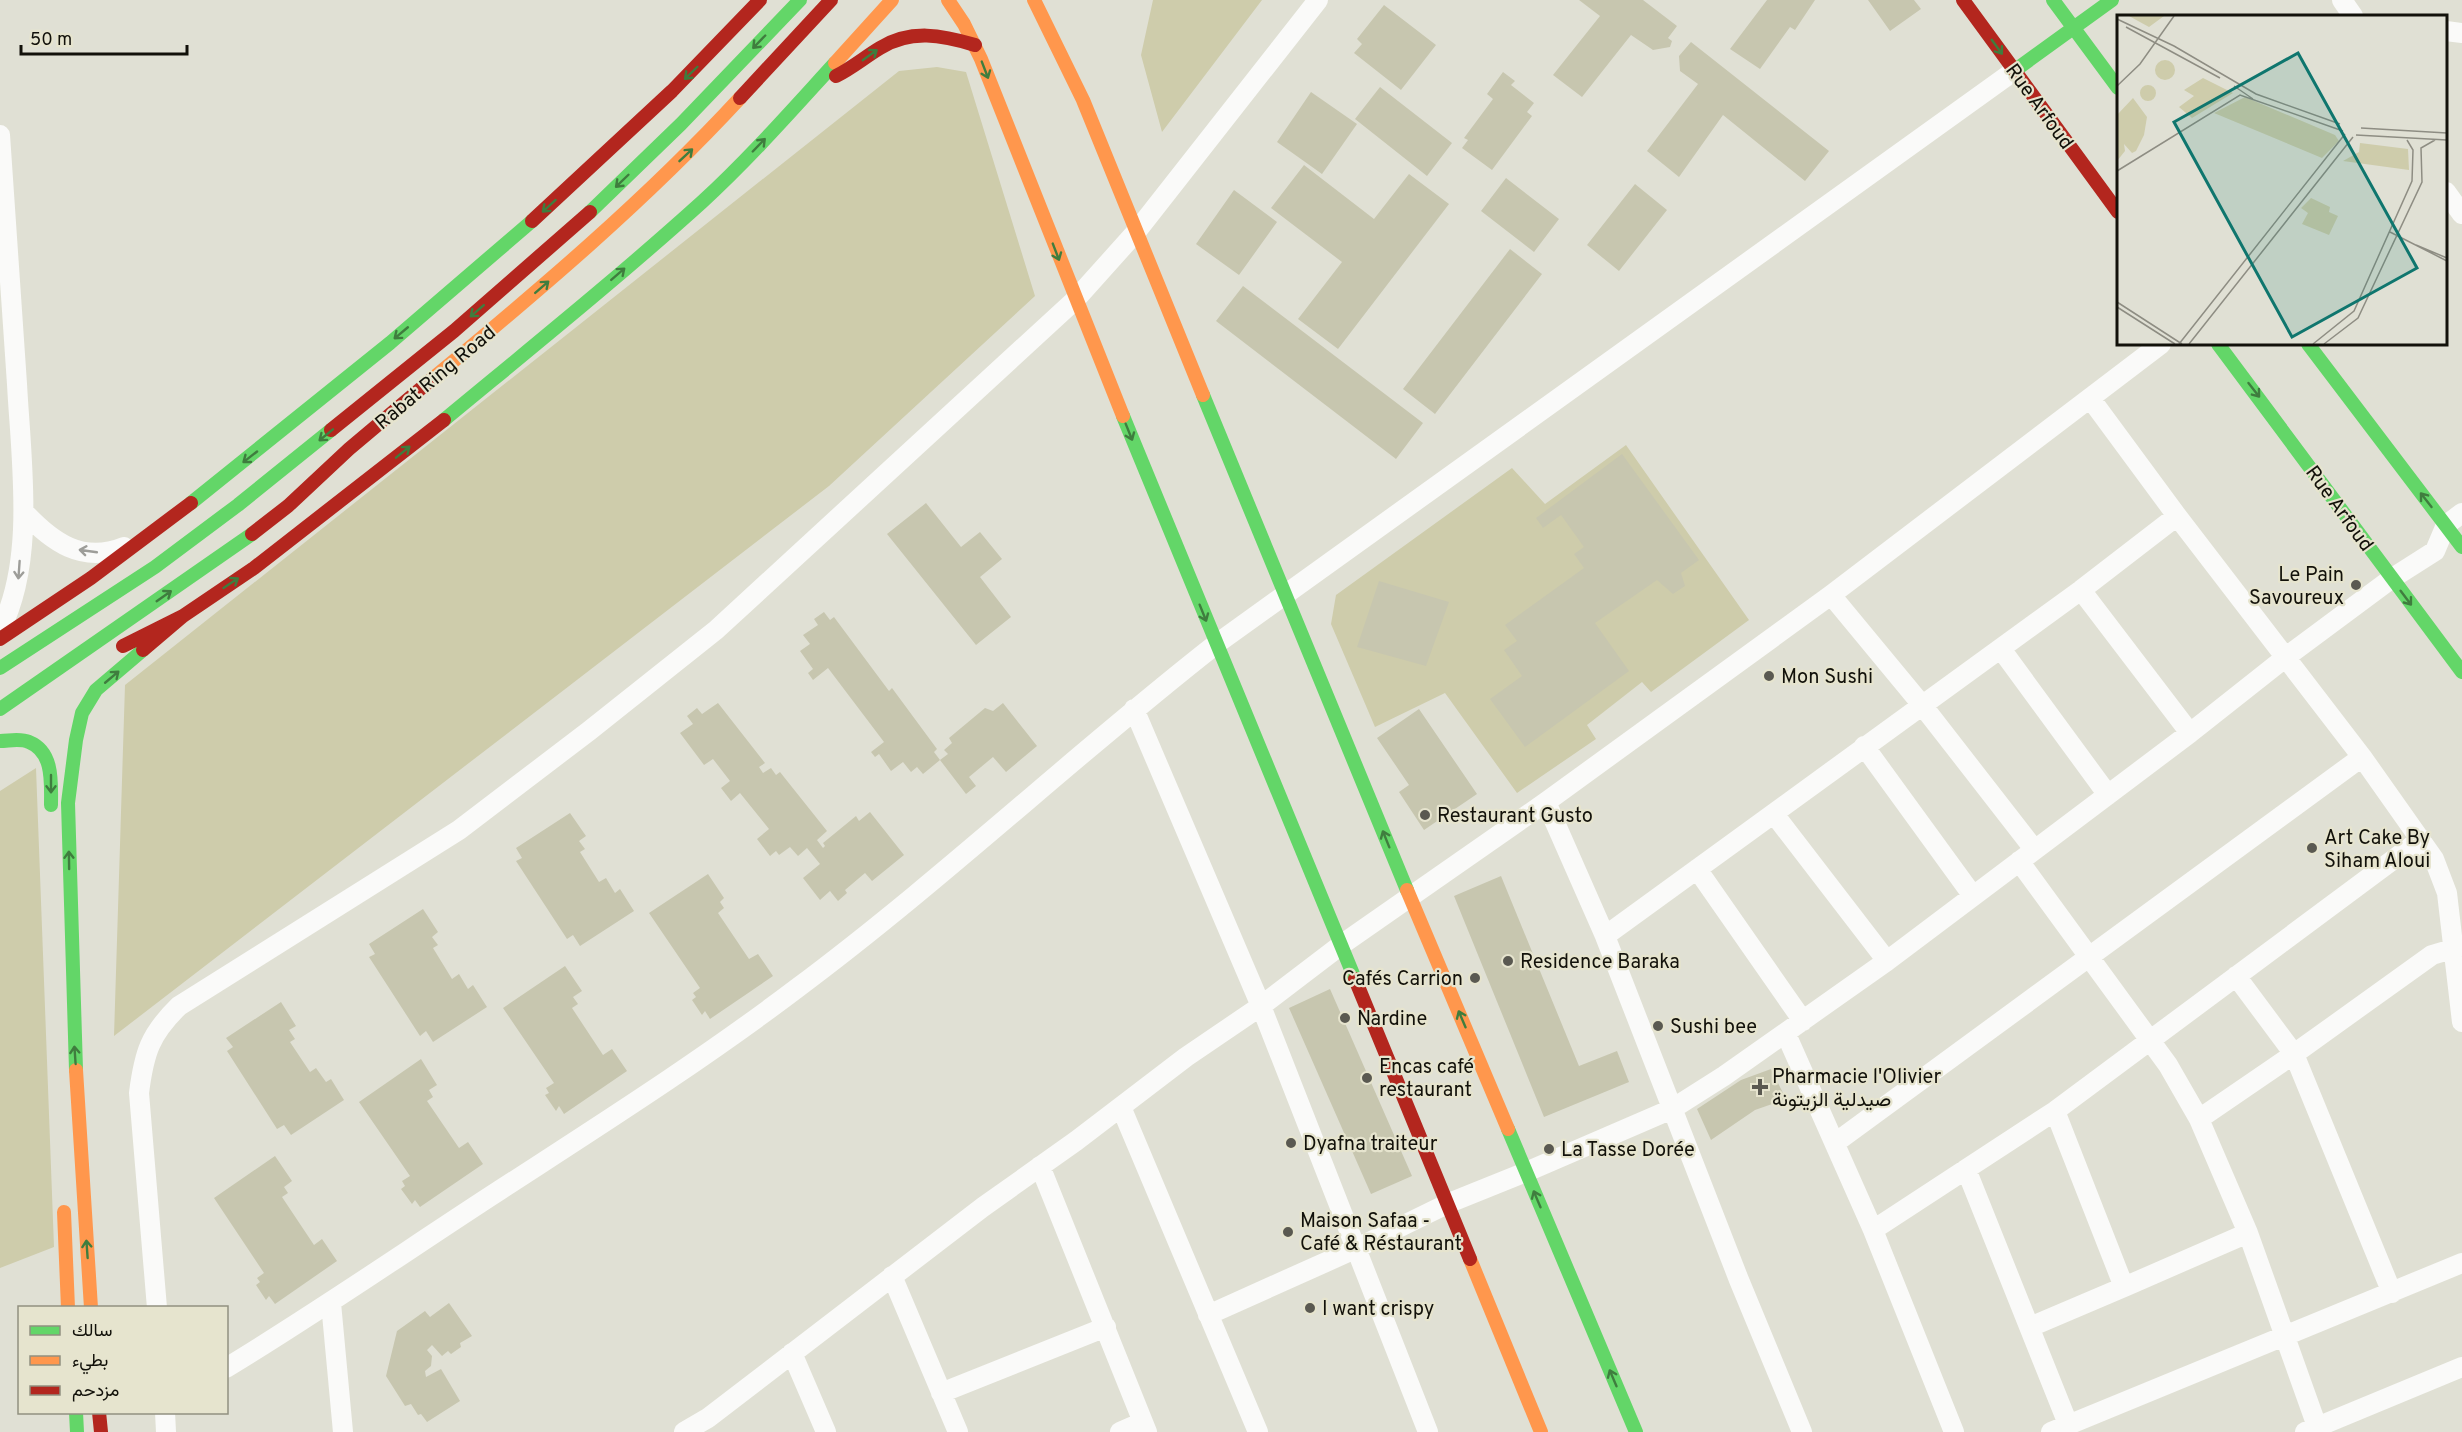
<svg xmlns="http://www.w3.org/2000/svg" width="2462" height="1432" viewBox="0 0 2462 1432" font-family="Overpass,Vazirmatn,sans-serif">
	<rect width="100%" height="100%" fill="#e0e0d4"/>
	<!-- green -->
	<path fill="#ceccab" d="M1153,0h109l-100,132 -21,-77z
		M937,67l29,5 69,224 -206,190 -715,550 11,-351 774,-614z
		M1626,445l123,175 -98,72 -9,-10 -55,43 9,14 -79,54 -72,-100 -70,34 -44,-103 5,-29 176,-127 33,36z
		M36,768l18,479 -54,21v-477z"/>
	<!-- building -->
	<path fill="#c7c6af" d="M1579,0h64l34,26 -9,12 4,3 -2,6 -17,3 -22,-15 -49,62 -29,-22 47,-59z
		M1767,0h48l-20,30 -5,-3 -30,42 -30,-20z
		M1868,0h46l7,9 -31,22z
		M1384,5l52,40 -35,45 -47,-37 8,-9 -5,-5z
		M1691,42l138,109 -24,30 -82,-66 -44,62 -32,-26 51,-67 -18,-13 -1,-15z
		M1503,72l12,9 -4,4 23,18 -7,9 5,4 -40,54 -30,-22 6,-8 -4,-2 29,-39 -6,-5z
		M1380,87l72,56 -25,33 -72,-57z
		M1311,92l46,32 -35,50 -45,-32z
		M1304,165l70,54 35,-45 40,30 -111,145 -40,-30 44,-57 -71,-54z
		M1506,178l53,41 -25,33 -53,-41z
		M1635,184l32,26 -48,61 -32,-26z
		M1234,190l43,32 -38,53 -43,-31z
		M1510,249l32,25 -107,140 -32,-25z
		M1243,286l180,137 -27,36 -180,-138z
		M1622,454l77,106 -18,13 4,13 -12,8 -16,-14 -62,43 34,48 -104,76 -35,-48 32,-23 -18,-26 13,-9 -12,-16 79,-57 -10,-14 10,-7 -23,-32 -18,13 -7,-10z
		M926,503l35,44 19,-15 22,27 -22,18 31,40 -35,28 -89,-111z
		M1379,581l70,21 -23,64 -69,-19z
		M824,612l6,8 4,-3 55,74 3,-3 45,61 -3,3 6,8 -17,14 -6,-7 -6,5 -8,-10 -12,9 -12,-17 -4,3 -4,-5 13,-10 -56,-74 -15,12 -5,-7 5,-4 -13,-18 10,-7 -7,-9 15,-10 -4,-6z
		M718,703l47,60 -6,4 4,6 8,-5 5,7 4,-3 47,59 -10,9 6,8 2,-2 -2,-3 33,-27 3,5 11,-9 34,43 -32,26 -7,-8 -20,17 2,3 -9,8 -8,-10 -10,9 -17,-22 17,-14 -13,-16 -9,8 -8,-9 -11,8 -3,-4 -6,5 -13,-17 12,-10 -29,-36 -9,8 -10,-13 9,-7 -17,-22 -9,6 -24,-32 13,-9 -6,-8 10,-8 5,6z
		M1003,703l34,43 -31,26 -13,-15 -24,20 7,9 -10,8 -26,-34 8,-6 -4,-4 8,-7 -3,-5 36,-30 8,3z
		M1419,709l58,85 -53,36 -25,-38 10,-7 -32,-47z
		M570,813l16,23 -7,5 6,8 -5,3 19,30 7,-4 9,15 5,-4 14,22 -54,35 -7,-11 -6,4 -51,-78 6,-3 -6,-10z
		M708,874l16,24 -4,4 4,6 -6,5 31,46 9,-5 15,22 -63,43 -5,-8 -3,4 -10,-15 4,-3 -3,-4 7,-5 -51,-75z
		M1501,876l78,190 38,-15 12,31 -85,35 -90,-221z
		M423,909l15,23 -6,5 6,8 -5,3 19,31 7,-5 9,15 5,-4 14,22 -54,35 -7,-11 -6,5 -51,-79 6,-3 -6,-10z
		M565,966l17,25 -9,6 5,7 -6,4 31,47 9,-6 15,22 -63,43 -5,-8 -3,5 -11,-16 4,-2 -3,-5 8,-5 -51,-75z
		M1330,989l82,187 -41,18 -82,-186z
		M281,1002l15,24 -7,4 6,9 -5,3 20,30 6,-4 10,14 5,-3 13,21 -53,35 -7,-10 -7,4 -50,-78 6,-4 -7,-9z
		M421,1059l16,26 -8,5 4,7 -6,4 32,47 9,-6 15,22 -63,43 -5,-7 -3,4 -11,-15 4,-3 -3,-5 8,-5 -51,-74z
		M1771,1069l15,30 -31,11 -44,30 -14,-31 44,-29z
		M275,1156l17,25 -8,6 4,6 -6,4 32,48 8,-6 15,22 -62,43 -6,-8 -3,4 -10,-15 4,-3 -3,-4 7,-5 -50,-75z
		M449,1303l23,33 -12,7 1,4 -10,7 -3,-3 -6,5 -10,-11 -5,5 5,6 -1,10 -6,5 1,6 15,-8 19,32 -33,21 -6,-8 -3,1 -7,-11 -6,2 -19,-30 11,-45 28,-20 5,6z"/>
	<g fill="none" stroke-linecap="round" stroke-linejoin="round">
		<!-- street -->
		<path stroke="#fafaf9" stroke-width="20" d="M2342,0l11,16
			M2446,31l16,2
			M0,135c6,83 12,166 17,249 4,76 19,177 -17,246
			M2446,192l16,22
			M2090,398l87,118 185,241 72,102 13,34 15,129
			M24,512c28,30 58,52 100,35
			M2081,590l109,143
			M1831,595l91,110 112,144
			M2001,649l107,146
			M1134,709l127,297 167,426
			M1864,746l109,150
			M1546,802l59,134 134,344 63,152
			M1774,814l113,147
			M2019,861l149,204 31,54 49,114 71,199
			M1697,869l106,152
			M1605,936l476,-346 96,-74
			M2236,976l58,78 98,239
			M1786,1034l87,196 81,202
			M1121,1107l137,325
			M2055,1111l69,176 124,-54
			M2199,1119l95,-65 138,-99 30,-9
			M1835,1143l527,-386
			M1040,1166l107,266
			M1966,1169l102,255
			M1873,1230l182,-119 366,-272
			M892,1276l66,156
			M331,1303l12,129
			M157,1308l-18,-215c5,-40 11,-59 40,-87l280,-176 130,-99 127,-101 359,-330 61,-68 182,-232
			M1208,1315l147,-66 94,-46 77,-31 146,-63 52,-33 163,-115 303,-228 96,-76 105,-78 44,-28 11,-26 16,-12
			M2030,1327l94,-40
			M792,1353l34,79
			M226,1368c94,-57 183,-119 274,-178 100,-65 201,-129 296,-201 145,-108 277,-233 419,-344l799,-574
			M941,1393l165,-66
			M165,1412l1,20
			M684,1432l24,-14 275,-211 93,-66 110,-84 75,-51 80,-61 205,-143 285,-207 330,-251
			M1120,1432l23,-10
			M2051,1432l411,-169
			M2305,1432l157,-65"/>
		<!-- fast -->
		<path stroke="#63d668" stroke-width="14" d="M2053,0l65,88
			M2014,71l98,-71
			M590,212l91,-88 119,-124
			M2218,344l244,328
			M2308,344l154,203
			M1203,395l204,495
			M1123,416l232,563
			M444,420c87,-72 175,-143 258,-218 47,-43 90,-92 133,-139
			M191,503l199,-160 142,-122
			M0,668l155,-101 83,-62 93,-75
			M0,709l252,-175
			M0,741c9,0 20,-3 29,1 25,10 22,41 22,63
			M76,1070l-8,-267 8,-63 6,-27 14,-23 47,-40
			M1508,1129l128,303
			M76,1412l1,20"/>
		<!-- slow -->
		<path stroke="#ff974d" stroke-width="14" d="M948,0l16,24 17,35 142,357
			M1034,0l49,100 120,295
			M835,63l57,-63
			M431,380c107,-89 214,-179 309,-282
			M1407,890l101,239
			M76,1070l15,238
			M64,1212l4,96
			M1470,1259l71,173"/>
		<!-- jam -->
		<path stroke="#b3261e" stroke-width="14" d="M1963,0l155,212
			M836,76c16,-8 29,-19 44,-28 31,-19 62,-13 95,-3
			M740,98l91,-98
			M532,221l140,-130 88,-91
			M331,430l123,-99 136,-119
			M252,534l36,-28 61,-57 82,-69
			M0,639l91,-61 100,-75
			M123,646l60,-30
			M143,650l40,-34 71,-48 190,-148
			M1355,979l115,280
			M99,1412l2,20"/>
	</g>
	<!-- one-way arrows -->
	<defs><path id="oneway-shaft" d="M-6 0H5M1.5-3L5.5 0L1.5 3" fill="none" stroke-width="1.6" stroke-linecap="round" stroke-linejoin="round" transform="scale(1.5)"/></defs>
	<g stroke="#3f7d3e">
		<use href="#oneway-shaft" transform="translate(759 42) rotate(134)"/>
		<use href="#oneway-shaft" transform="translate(1997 47) rotate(54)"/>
		<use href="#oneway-shaft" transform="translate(870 55) rotate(-36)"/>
		<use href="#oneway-shaft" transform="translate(985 70) rotate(69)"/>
		<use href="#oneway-shaft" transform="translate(691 73) rotate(136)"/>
		<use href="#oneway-shaft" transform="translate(759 145) rotate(-46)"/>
		<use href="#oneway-shaft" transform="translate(686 155) rotate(-43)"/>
		<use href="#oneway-shaft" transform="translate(622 181) rotate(136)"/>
		<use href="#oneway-shaft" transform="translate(549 206) rotate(138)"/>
		<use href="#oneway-shaft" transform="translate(1056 252) rotate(69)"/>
		<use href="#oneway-shaft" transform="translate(618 274) rotate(-41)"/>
		<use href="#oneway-shaft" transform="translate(542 287) rotate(-41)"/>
		<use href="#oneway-shaft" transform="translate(477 311) rotate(139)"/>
		<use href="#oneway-shaft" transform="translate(401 333) rotate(140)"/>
		<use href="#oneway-shaft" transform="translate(2254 390) rotate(52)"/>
		<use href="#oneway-shaft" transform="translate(1129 432) rotate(68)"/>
		<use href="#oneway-shaft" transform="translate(326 435) rotate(141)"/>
		<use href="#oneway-shaft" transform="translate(403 452) rotate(-39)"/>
		<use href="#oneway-shaft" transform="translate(250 457) rotate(142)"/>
		<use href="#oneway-shaft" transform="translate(2426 500) rotate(-128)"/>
		<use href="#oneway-shaft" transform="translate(231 583) rotate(-34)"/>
		<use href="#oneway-shaft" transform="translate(164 596) rotate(-35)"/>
		<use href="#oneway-shaft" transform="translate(2406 598) rotate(53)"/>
		<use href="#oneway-shaft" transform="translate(1203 613) rotate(68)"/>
		<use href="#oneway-shaft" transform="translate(112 677) rotate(-40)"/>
		<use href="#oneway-shaft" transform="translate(51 784) rotate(90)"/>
		<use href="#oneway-shaft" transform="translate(1386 839) rotate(-112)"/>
		<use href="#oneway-shaft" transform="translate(69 860) rotate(-91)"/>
		<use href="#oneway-shaft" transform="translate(1462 1019) rotate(-113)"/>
		<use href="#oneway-shaft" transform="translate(75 1055) rotate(-94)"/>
		<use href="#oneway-shaft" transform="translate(1537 1199) rotate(-113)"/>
		<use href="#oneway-shaft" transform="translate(87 1249) rotate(-94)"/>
		<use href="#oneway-shaft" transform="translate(1613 1378) rotate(-113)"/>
	</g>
	<g stroke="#9d9d99">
		<use href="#oneway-shaft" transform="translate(88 551) rotate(-172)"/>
		<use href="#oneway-shaft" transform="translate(19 570) rotate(94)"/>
	</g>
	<!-- markers -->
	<g fill="#5a5951" stroke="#e6e4ce" stroke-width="2">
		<circle cx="2356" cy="585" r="6"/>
		<circle cx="1769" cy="676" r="6"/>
		<circle cx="1425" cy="815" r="6"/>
		<circle cx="2312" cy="848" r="6"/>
		<circle cx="1508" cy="961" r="6"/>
		<circle cx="1475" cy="978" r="6"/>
		<circle cx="1345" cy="1018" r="6"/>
		<circle cx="1658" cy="1026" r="6"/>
		<circle cx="1367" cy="1078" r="6"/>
		<path d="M1757 1078h6v6h6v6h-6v6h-6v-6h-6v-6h6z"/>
		<circle cx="1291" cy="1143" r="6"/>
		<circle cx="1549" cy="1149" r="6"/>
		<circle cx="1288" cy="1232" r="6"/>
		<circle cx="1310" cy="1308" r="6"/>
	</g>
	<g text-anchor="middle" stroke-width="4.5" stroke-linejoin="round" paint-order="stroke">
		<!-- street labels -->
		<g font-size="20" fill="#12110a" stroke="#e6e4ce">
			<text transform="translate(2040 106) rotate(54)" y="7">Rue Arfoud</text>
			<text transform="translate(435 377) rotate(-40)" y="7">Rabat Ring Road</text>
			<text transform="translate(2340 508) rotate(54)" y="7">Rue Arfoud</text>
		</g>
		<!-- poi labels -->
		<g font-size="20" fill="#12110a" stroke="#e6e4ce" text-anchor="start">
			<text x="2344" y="581" text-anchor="end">Le Pain<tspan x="2344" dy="23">Savoureux</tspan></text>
			<text x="1781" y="683">Mon Sushi</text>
			<text x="1437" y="822">Restaurant Gusto</text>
			<text x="2324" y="844">Art Cake By<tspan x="2324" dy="23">Siham Aloui</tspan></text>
			<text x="1520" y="968">Residence Baraka</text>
			<text x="1463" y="985" text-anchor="end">Cafés Carrion</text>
			<text x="1357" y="1025">Nardine</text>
			<text x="1670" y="1033">Sushi bee</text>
			<text x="1379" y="1073">Encas café<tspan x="1379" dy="23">restaurant</tspan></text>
			<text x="1772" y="1083">Pharmacie l'Olivier<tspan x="1772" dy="23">صيدلية الزيتونة</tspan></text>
			<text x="1303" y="1150">Dyafna traiteur</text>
			<text x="1561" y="1156">La Tasse Dorée</text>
			<text x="1300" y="1227">Maison Safaa -<tspan x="1300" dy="23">Café &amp; Réstaurant</tspan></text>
			<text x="1322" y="1315">I want crispy</text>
		</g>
	</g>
	<!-- overview -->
	<g transform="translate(2117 15)">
		<rect width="330" height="330" fill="#e0e0d4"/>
		<path d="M12,1h35l-15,11zM38 55a10 10 0 1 1 20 0a10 10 0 1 1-20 0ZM86,63l30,15 -41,25 -13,-11 15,-11 -10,-6zM23 78a8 8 0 1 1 16 0a8 8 0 1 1-16 0ZM128,82l90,38 4,6 -17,17 -108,-45zM16,83l14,19 -3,18 -8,16 -4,2 -8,-9 1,7 -8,10v-46zM243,128l48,6 1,21 -66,-9 16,-9zM194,183l19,9 -1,5 9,4 -9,19 -27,-11 6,-11 -7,-5z" fill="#ceccab"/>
		<path fill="none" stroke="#8e8d83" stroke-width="1.5" d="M0,4l57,27 82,48 84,30M9,12l94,51M0,71l23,-22 34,-48M117,71l19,13M244,113l86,5M239,120l91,5M0,156l123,-76 103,36M273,217l57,29M299,230l31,13M0,287l65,42M0,292l58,37M62,329l166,-210M72,329l164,-207M196,329l41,-33 58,-130 1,-31 -6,-10M207,329l34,-26 64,-136 -1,-34 14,-8"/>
		<path fill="#0f766e" fill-opacity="0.15" stroke="#0f766e" stroke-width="3" d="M181,38l119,215 -125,69 -118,-215z"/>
		<rect width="330" height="330" fill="none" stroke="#12110a" stroke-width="3"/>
	</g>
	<!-- legend -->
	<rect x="18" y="1306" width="210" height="108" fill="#e6e4ce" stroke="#919080" stroke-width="1.5"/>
	<rect x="30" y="1326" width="30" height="9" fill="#63d668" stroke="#919080" stroke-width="1.5"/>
	<text x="72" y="1336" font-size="18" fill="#12110a">سالك</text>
	<rect x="30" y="1356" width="30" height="9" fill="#ff974d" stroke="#919080" stroke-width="1.5"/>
	<text x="72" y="1366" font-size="18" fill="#12110a">بطيء</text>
	<rect x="30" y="1386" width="30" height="9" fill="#b3261e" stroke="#919080" stroke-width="1.5"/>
	<text x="72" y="1396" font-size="18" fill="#12110a">مزدحم</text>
	<!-- scale -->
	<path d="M21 45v9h166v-9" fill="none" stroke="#12110a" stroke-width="3"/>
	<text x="30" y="45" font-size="18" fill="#12110a" stroke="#e6e4ce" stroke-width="4.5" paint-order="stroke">50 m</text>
</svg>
